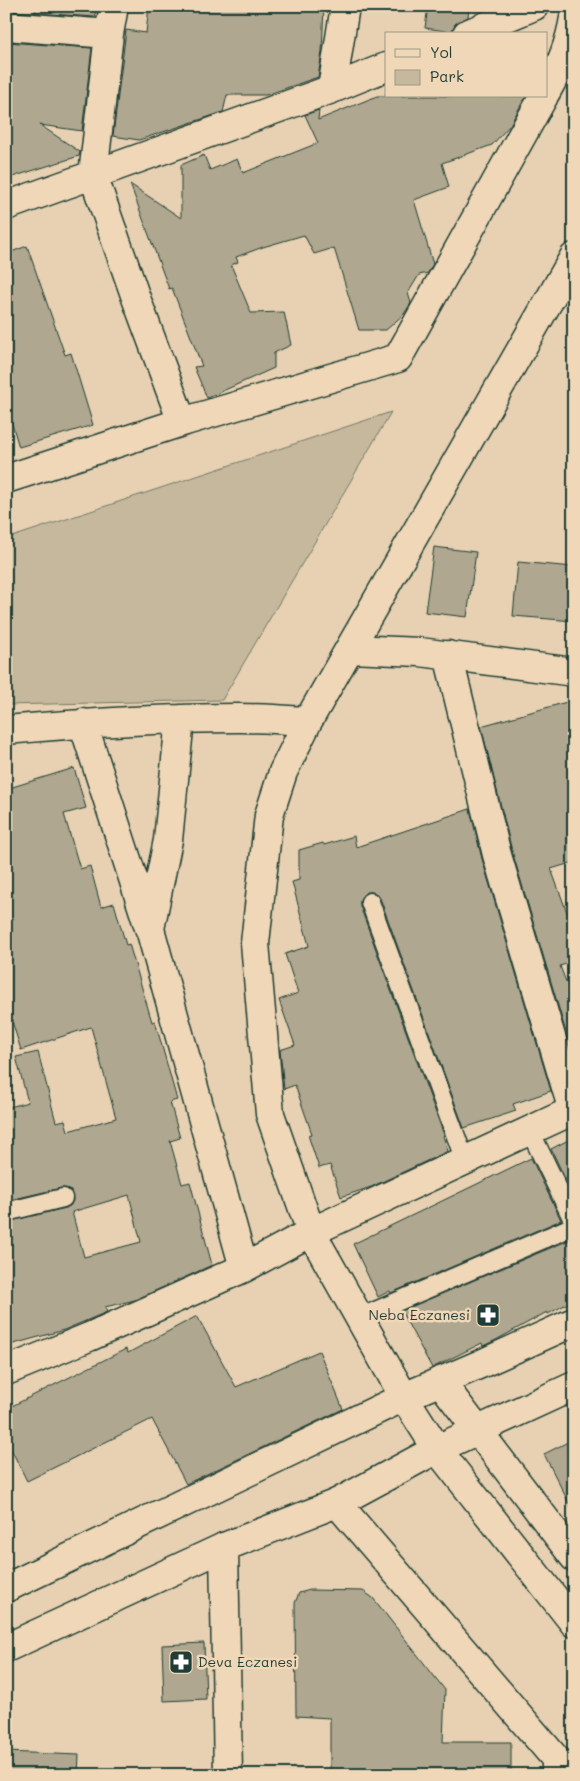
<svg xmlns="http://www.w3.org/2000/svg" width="580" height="1781" viewBox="0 0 580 1781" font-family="Mali,sans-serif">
	<rect width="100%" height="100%" fill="#e7d1b2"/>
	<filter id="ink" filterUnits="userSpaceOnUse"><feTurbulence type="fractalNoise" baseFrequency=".02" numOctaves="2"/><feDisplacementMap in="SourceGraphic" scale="10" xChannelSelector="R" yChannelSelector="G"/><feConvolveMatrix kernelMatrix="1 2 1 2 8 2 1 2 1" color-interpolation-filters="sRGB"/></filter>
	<g filter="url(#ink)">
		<!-- green -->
		<path fill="#c6b89d" stroke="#727a68" d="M391,412l-169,288 -216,5v-166z"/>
		<!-- building -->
		<path fill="#afa78f" stroke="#1f3d34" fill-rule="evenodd" d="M36,6h61l-2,11 -60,-4z
			M149,6h175l-2,46 -4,25 -52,18h-39l-4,17 -84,28 -26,-4 13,-106 20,3z
			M428,6h41l-1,11 -13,7 -3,8 -27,-4z
			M6,42l86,6 -10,83 -42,-6 40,27 -1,4 -73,23z
			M377,96h149l-16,29 -18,20 -50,18 7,24 -35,13 19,64 -5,9 -9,2 -11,18 3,10 -7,11 -18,16h-27l-25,-82 -20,6 -10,-19 -41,12 -27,10 2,5 -7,3 20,48 33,-1 7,33 -17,8v15l-67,30 -13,-31 8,-1 -30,-78 -3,1 -39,-105 51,34v-53l23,-10 6,15 27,-11 6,14 75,-30 -13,-28 14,-5 -1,10z
			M27,246l38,109 6,-2 22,72 -74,22 -13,-43v-150z
			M434,547l42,5 -9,65 -42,-5z
			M518,562l56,5v54l-61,-5z
			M574,700v162l-23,7 17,46 6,-3v49l-14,5 14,37v56l-62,-208 -31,-125z
			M74,768l12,40 -22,6 16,55 10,-3 11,41 13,-4 12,42 3,-1 23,78 3,-1 22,79 -7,2 10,36 -10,3 12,43 8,-2 22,83 -77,35 -30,7 2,5 -43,18 -58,16v-124l60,-14 5,-3 2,-5 -2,-9 -5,-3h-5l-55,13v-93l22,-6 -12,-45 22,-5 18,70 9,-2 3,11 48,-13 -25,-91 -70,23 -15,-48v-213zM129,1195l12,47 -57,15 -12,-45z
			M470,809l12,50 69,232 -38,13 3,7 -52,17 -84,-230 -3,-4 -5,-2h-6l-6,8v6l84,229 -1,1 5,15 -77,36 -30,10 -11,-32 -11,3 -11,-33 4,-1 -17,-49 -11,4 -4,-39 15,-5 -16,-45 19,-7 -13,-39 24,-8 -17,-64 7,-2v-30l24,-7 1,2 30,-9 2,11z
			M574,1137v60l-23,-48z
			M531,1158l30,62 -170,73 -1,-2 -12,6 -25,-53z
			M574,1238v62l-26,14 -1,-2 -51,28 -13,6 -1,-3 -50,25 -31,-57z
			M197,1316l39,71 83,-36 24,58 -157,75 -34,-65 -125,62 -21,-42v-30l120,-60 2,4z
			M574,1439v74l-30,-59z
			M310,1590l53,1 10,7 72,92 -2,52h68v33h-181v-57l-34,-2 -1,-113 4,-10z
			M204,1643l2,56 -42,2 -2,-56z
			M6,1752l73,3 -1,20h-72z"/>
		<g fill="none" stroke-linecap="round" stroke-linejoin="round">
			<!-- service casing -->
			<g stroke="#1f3d34" stroke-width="21">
				<path id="service" d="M370,902l95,259
					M530,1131l44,91
					M6,1212l57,-14
					M359,1318l215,-92"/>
			</g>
			<!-- minor casing -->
			<g stroke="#1f3d34" stroke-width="31">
				<path id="minor" d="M114,6l-5,28 -16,141 43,123 46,124
					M6,26l103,8
					M467,34l67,-28
					M332,89l13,-83
					M546,92c13,-22 24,-49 28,-74
					M6,206l326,-117 54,-22
					M6,479l176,-57 216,-64 146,-262
					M350,649l70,3 154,20
					M448,655l49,200 76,256
					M180,719l-12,121 -18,89 94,339
					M83,723l66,205
					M6,730c78,-7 156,-12 233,-12 23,0 46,2 69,3
					M6,1371l83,-34 155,-69 67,-36 263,-122
					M437,1449l-33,-52 -93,-165 -41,-118 -15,-171 14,-128 14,-43 25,-51 266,-464
					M337,1503l219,256v16
					M224,1547l4,228"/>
			</g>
			<!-- tertiary casing -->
			<g stroke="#1f3d34" stroke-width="31">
				<path id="tertiary" d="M440,1381l134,176
					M437,1449l137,174"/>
			</g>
			<!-- secondary casing -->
			<g stroke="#1f3d34" stroke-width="31">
				<path id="secondary" d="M6,1588l398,-191 79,-34 91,-41
					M6,1648l218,-101 113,-44 100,-54 137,-63"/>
			</g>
			<!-- service -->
			<use href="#service" stroke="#efd7b7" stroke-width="18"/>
			<!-- minor -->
			<use href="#minor" stroke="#efd7b7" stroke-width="28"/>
			<!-- tertiary -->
			<use href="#tertiary" stroke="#efd7b7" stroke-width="28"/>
			<!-- secondary -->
			<use href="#secondary" stroke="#efd7b7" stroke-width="28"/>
		</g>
	</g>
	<!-- icons -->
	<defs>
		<g id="pharmacy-square" transform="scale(1.25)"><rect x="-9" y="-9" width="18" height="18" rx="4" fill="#1f3d34" stroke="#efd7b7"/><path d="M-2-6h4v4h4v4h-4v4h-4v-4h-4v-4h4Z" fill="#fff"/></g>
	</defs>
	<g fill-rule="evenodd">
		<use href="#pharmacy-square" x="488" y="1315"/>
		<use href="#pharmacy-square" x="181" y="1662"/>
	</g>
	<g text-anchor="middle" stroke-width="5" stroke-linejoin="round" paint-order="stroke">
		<!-- poi labels -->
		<g font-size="14" fill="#1f3d34" stroke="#efd7b7" text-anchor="end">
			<text x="470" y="1320">Neba Eczanesi</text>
			<text x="198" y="1667" text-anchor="start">Deva Eczanesi</text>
		</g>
	</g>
	<!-- margin -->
	<rect width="580" height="1781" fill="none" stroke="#efd7b7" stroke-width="25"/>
	<rect x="12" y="12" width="555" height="1756" fill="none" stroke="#1f3d34" stroke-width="2" filter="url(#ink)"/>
	<!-- legend -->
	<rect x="385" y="32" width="162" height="65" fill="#efd7b7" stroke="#9c9983"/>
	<rect x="395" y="49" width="25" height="8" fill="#efd7b7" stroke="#9c9983"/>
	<text x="430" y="58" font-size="15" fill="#1f3d34">Yol</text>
	<rect x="395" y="70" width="25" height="15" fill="#c6b89d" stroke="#9c9983"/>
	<text x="430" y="82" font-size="15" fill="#1f3d34">Park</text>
</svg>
